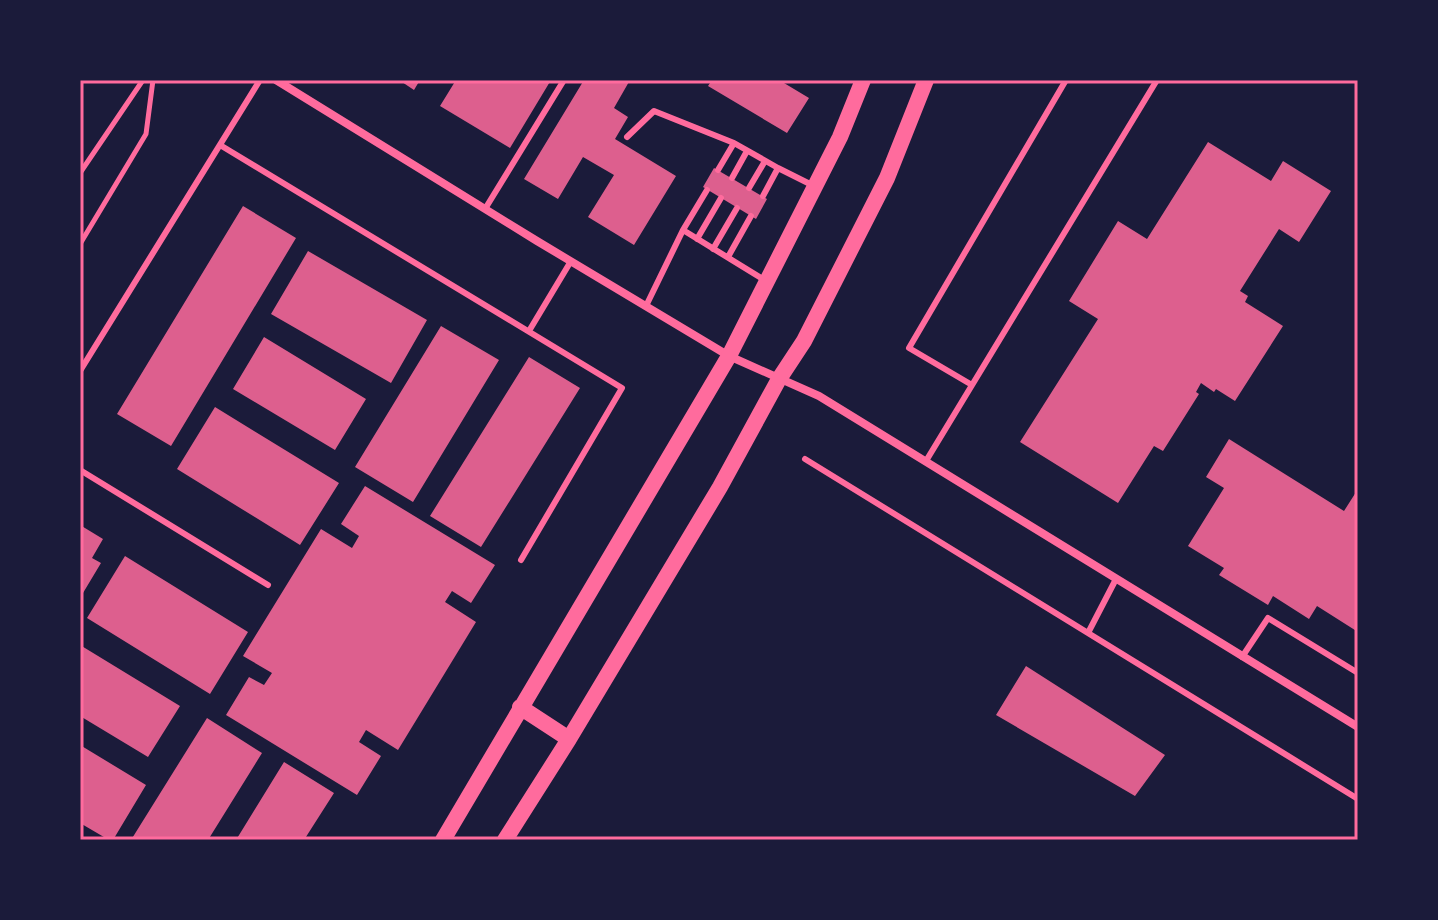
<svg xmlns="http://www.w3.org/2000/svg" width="1438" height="920" viewBox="0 0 1438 920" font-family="Lato,sans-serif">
	<rect width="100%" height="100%" fill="#1b1b3a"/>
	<!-- building -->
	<path fill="#dd5f8e" d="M399,80h21l-6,10z
		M456,80h95l-41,68 -70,-42z
		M584,80h46l-16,28 14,9 -13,22 61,37 -42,69 -46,-28 26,-42 -31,-18 -25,42 -34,-20z
		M712,80h67l30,18 -22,35 -79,-47z
		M1208,142l63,39 12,-20 48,30 -32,51 -20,-13 -39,62 8,5 -3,6 38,24 -48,75 -19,-12 -2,3 -13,-9 -5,9 3,2 -36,57 -9,-5 -36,57 -98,-61 78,-123 -29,-18 49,-80 29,18z
		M714,168l53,31 -11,20 -53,-32z
		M243,206l53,32 -125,208 -54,-32z
		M308,251l119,69 -36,63 -120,-69z
		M441,326l58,34 -86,142 -58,-35z
		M264,337l102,62 -31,51 -102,-61z
		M529,357l51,31 -99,159 -51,-31z
		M215,407l124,76 -39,62 -123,-76z
		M1229,439l115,72 14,-22v143l-41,-26 -8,13 -36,-23 -5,9 -49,-30 5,-7 -36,-22 36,-58 -18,-11z
		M365,486l130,79 -24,38 -19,-12 -7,11 31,20 -78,128 -32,-20 -7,12 22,14 -24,39 -131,-80 23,-38 15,8 8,-12 -29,-17 78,-127 31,19 7,-12 -18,-12z
		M80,525l23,14 -11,19 9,5 -21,35z
		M125,556l123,76 -38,62 -123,-76z
		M80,645l100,61 -32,51 -68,-41z
		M1026,666l139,89 -30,41 -139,-81z
		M207,718l55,35 -54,87h-77z
		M80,745l66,40 -33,55h-4l-29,-17z
		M284,762l50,31 -30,47h-68z"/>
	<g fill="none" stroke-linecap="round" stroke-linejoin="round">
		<!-- path -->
		<path stroke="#ff6b9d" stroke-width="5" d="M80,173l63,-93
			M80,244l66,-110 7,-54"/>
		<!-- service -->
		<path stroke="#ff6b9d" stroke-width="6" d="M627,137l27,-26 80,32
			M220,145l402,243 -101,172
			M718,170l16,-27 44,25 36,18
			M732,178l15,-27
			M749,188l16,-27
			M763,196l15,-28
			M485,209l79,-129
			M683,230l83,51
			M697,239l24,-41
			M713,249l24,-41
			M728,257l23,-41
			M646,306l37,-76 24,-40
			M529,331l42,-70
			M80,371l180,-291
			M972,385l-63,-37 157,-268
			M805,459l553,340
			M926,461l231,-381
			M80,470l188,115
			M1088,633l28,-54
			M1242,657l26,-39 90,55"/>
		<!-- minor -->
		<path stroke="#ff6b9d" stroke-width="8" d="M276,80l261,161 192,115 90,40 539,331"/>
		<!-- secondary -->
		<path stroke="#ff6b9d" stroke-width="16" d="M520,707l49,32
			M443,840l286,-484 111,-219 23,-57
			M505,840l64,-101 151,-252 59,-108 25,-38 83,-163 39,-98"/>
	</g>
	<!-- border -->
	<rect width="1438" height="920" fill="none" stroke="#1b1b3a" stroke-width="164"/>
	<rect x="82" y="82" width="1274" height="756" fill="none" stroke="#ff6b9d" stroke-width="3"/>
</svg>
